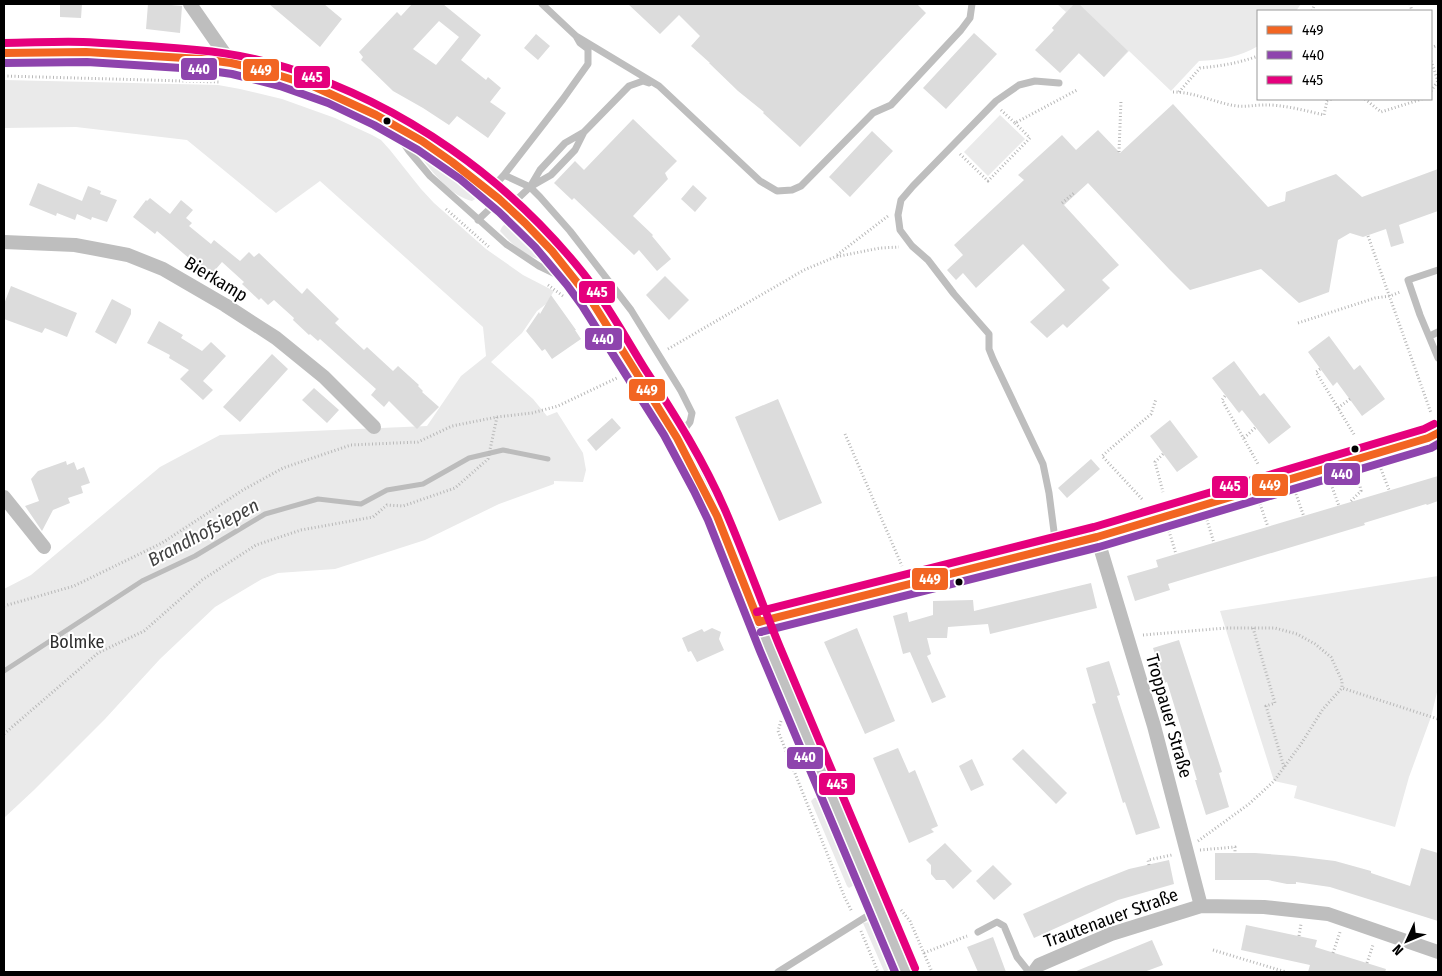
<svg xmlns="http://www.w3.org/2000/svg" width="1442" height="976" viewBox="0 0 1442 976" font-family="'Fira Sans Condensed',sans-serif">
	<rect width="100%" height="100%" fill="#fff"/>
	<!-- green -->
	<path fill="#eaeaea" d="M1057,4h244l-5,7h-38v35c-18,11 -37,14 -59,15l-28,30 -42,-40 -25,26 -52,-49 14,-16z
		M4,80l214,5 22,4 42,10 53,19 37,17 9,5 9,10 31,39 13,14 52,46 37,26 31,16 -8,13 -9,7 -15,22 -31,29 42,37 14,17 10,-4 26,41 3,17 -3,12 -29,-1v3l-55,20 -74,36 -90,29 -57,4 -16,6 -47,28 -55,52 -55,60 -71,71 -30,28v-229l27,-14 129,-108 60,-32 207,-9 34,-50 25,-20 -3,-29 -163,-146 -44,32 -89,-73 -111,-13 -72,1z
		M1000,115l25,24 -37,37 -24,-24z
		M427,156l5,1 45,35v6l-5,3c-20,-5 -36,-24 -48,-40v-3z
		M506,223c12,4 27,23 34,33l-1,3c-15,-3 -29,-17 -39,-28l2,-4z
		M1438,576v112l-7,29 -22,60 -14,50 -101,-29 3,-12 -23,-5 -54,-170z
		M814,798h2l38,87 -5,3 -2,-2 -36,-85z
		M869,922l20,47 -2,2h-3l-21,-48z"/>
	<g fill="none" stroke-linecap="round" stroke-linejoin="round">
		<!-- stream -->
		<path stroke="#bcbcbc" stroke-width="5" d="M4,671l138,-90 53,-25 70,-42 53,-15 43,5 26,-14 36,-6 46,-26 34,-8 45,9"/>
	</g>
	<!-- building -->
	<path fill="#dcdcdc" fill-rule="evenodd" d="M60,4h22l-1,14 -21,-1z
		M148,4h23v1l11,1 -2,27 -34,-4z
		M269,4h55l18,15 -22,28z
		M412,4h31l38,31 -20,25 25,20 2,-3 13,11 -11,14 16,11 -18,25 -31,-22 -8,9 -26,-17 -30,-17 -32,-31 2,-3 -4,-5 38,-40 4,4zM439,21l20,16 -23,28 -23,-16z
		M628,4h289l9,9 -126,134 -37,-34 1,-1 -26,-21 -29,-28h1l-19,-17 9,-10 -21,-21 -19,19z
		M1074,4h5l49,47 -24,26 -25,-24 -19,20 -25,-23 19,-20 -2,-2z
		M974,33l23,21 -51,55 -23,-21z
		M536,34l14,12 -12,14 -14,-12z
		M1173,104l95,103 17,-6 1,-9 50,-18 26,23 76,-28v42l-39,14 5,18 -13,4 -5,-18 -23,8 -13,-4 -12,7 -9,52 -30,11 -38,-34 -71,21 -21,-21 -81,-86 -24,22 55,60 -17,15 8,8 -43,40 -4,-4 -16,14 -17,-16 35,-32 -42,-46 -47,44 -13,-15 -7,7 -9,-10 16,-15 -9,-10 70,-65 -6,-5 44,-40 14,15 22,-20 22,23z
		M633,119l44,42 -12,12 3,6 -35,37 20,19 -1,1 19,23 -14,12 -18,-21 -5,5 -60,-57 -2,2 -18,-17 21,-22 9,9z
		M872,131l21,20 -43,46 -21,-20z
		M38,183l44,18 6,-15 13,5 -1,3 17,6 -10,22 -15,-5 -1,3 -14,-6 -2,6 -18,-7 -1,3 -27,-11z
		M693,185l14,13 -12,14 -14,-13z
		M150,198l20,16 11,-14 12,10 -7,8 6,5 -3,3 22,18 3,-4 26,21 9,-9 5,5 5,-4 43,41 5,-6 32,31 -4,4 29,27 3,-3 26,24 5,-5 21,19 -1,1 5,5 -1,1 17,15 -22,22 -28,-28 -5,6 -13,-12 5,-6 -56,-50 -2,2 -8,-7 -1,1 -16,-15 1,-2 -20,-18 -6,5 -7,-7 -2,2 -17,-16 2,-2 -22,-20 -12,14 -53,-45 -2,3 -22,-17 13,-17 1,1z
		M665,276l24,24 -20,20 -23,-25z
		M11,286l66,27 -10,24 -22,-9 -3,5 -38,-14v-15z
		M551,295l25,35h-1l6,9 -29,20 -7,-10 -3,2 -16,-20 13,-19 1,2z
		M112,299l19,10v5l-15,30 -21,-12z
		M159,321l24,14 -2,3 21,13 9,-9 15,14 -23,25 10,9 -10,10 -23,-21 9,-9 -20,-12 1,-3 -23,-12z
		M1329,336l25,34 6,-5 25,34 -23,17 -25,-34 -4,4 -25,-34z
		M272,354l16,15 -48,53 -17,-15z
		M1234,361l26,35 4,-3 27,34 -22,17 -27,-34 -3,3 -27,-35z
		M314,388l25,22 -12,13 -25,-23z
		M778,399l44,104 -43,18 -44,-104z
		M612,418l9,10 -25,23 -9,-11z
		M1170,420l28,37 -21,15 -27,-36z
		M1091,459l9,10 -33,29 -9,-10z
		M66,461l1,4 7,-3 3,8 7,-3 6,16 -9,3 2,7 -15,5 2,5 -17,7 -11,21 -17,-25 14,-5 -8,-22 7,-8z
		M1438,476v25l-11,4 -1,-1 -62,19 1,2 -197,59 2,6 -35,11 -8,-25 31,-9 -2,-7z
		M1091,583l6,25 -107,26 -2,-10 -40,3 -1,11h-20l4,16 -4,2 19,41 -14,6 -22,-51 -7,2 -10,-38 14,-4 2,10 24,-7v-14l40,-1 1,11z
		M712,628l9,4 -2,7 5,11 -27,12 -6,-11 -3,1 -6,-14 20,-9 2,3z
		M857,628l38,93 -30,13 -41,-92z
		M1179,640l43,132 -3,1 10,34 -23,8 -11,-35h2l-30,-98 -3,1 -11,-35z
		M1109,661l11,34 -3,1 43,132 -24,7 -11,-33 -2,1 -31,-99 4,-1 -10,-35z
		M898,748l11,25 6,-3 23,56 -7,3 3,3 -25,11 -36,-85z
		M1023,749l44,44 -11,11 -44,-45z
		M972,759l12,26 -13,6 -12,-25z
		M945,843l27,28 -19,18 -8,-9h-9l-5,-6v-9l-5,-5z
		M1421,848l17,5v68l-108,-34 -34,-5v2h-9l-19,-4h-53v-27h40l39,3 41,5 36,10v2l39,13z
		M1169,860l5,24 -56,16 -84,38 -11,-24 63,-28 43,-17z
		M993,865l19,19 -18,16 -18,-19z
		M1246,925l71,15 -2,7 71,22 -1,3h-77l2,-7 -69,-15z
		M993,937l13,35h-28l-11,-25z
		M1152,940l11,25 -19,7h-70z"/>
	<g fill="none" stroke-linecap="round" stroke-linejoin="round">
		<!-- path -->
		<path stroke="#b8b8b8" stroke-width="3" stroke-dasharray="1 2.5" stroke-linecap="butt" d="M1410,4l2,7
			M1312,11l3,-7
			M1431,48l7,-3
			M1431,61l7,20
			M4,76l216,6
			M1431,91l7,-10
			M1173,92c22,0 42,11 64,14 9,1 17,-1 26,-1 18,-1 44,6 61,10l3,-14 5,-2
			M1179,92l21,-24c21,-2 39,-5 58,-12
			M1365,99l16,13 41,-13
			M1001,110l14,13 62,-33
			M1119,152l2,-52
			M960,154l28,27 42,-43 -15,-15
			M1062,203l12,-10
			M446,209l43,38
			M1368,236l63,177
			M837,255l51,-39
			M548,285l15,11
			M1298,323l77,-25 15,-2 10,-4
			M668,349l136,-79 31,-13 45,-9 19,-1
			M1320,369l-4,3 39,64
			M1225,396l-3,4 36,64
			M1338,408l12,-9
			M845,434l57,132
			M1244,438l12,-11
			M1163,454l-8,8 8,30
			M1381,469l8,21
			M1331,484l8,22
			M1296,494l8,23
			M1142,499l-40,-43 49,-42 5,-15
			M1351,501l10,-10 -3,-15
			M1260,504l8,23
			M1207,520l7,23
			M1169,531l7,23
			M4,606l70,-20 88,-43 81,-53 40,-22 68,-23 67,-3 34,-16 45,-9 35,-4 26,-7 59,-28
			M1253,628l22,75 -9,3 18,61
			M1143,635l83,-7h49l22,6 18,10 16,13 11,24v7l96,31
			M781,721l-3,10 67,167 7,14
			M4,734l94,-81 46,-22 58,-51 54,-35 45,-15 72,-13 14,-12 16,1 52,-18 33,-29 9,-42
			M1198,841l51,-37 25,-23 27,-37 22,-35 19,-21
			M1200,850l35,-3v6
			M1149,865l-1,-5 24,-5
			M901,910l9,11 22,51
			M861,931l17,41
			M1299,936l2,-12
			M1213,950l73,22
			M924,953l43,-17
			M1333,953l7,-21
			M1367,963l6,-18"/>
		<!-- service -->
		<path stroke="#bebebe" stroke-width="7" d="M576,36l83,50 101,95 17,10 15,-1 9,-4 72,-73 18,-8 70,-75 9,-12 2,-14
			M398,135l11,16 21,25 76,68 33,22 27,13
			M504,175l26,12 10,10 30,34 61,79 50,81 11,22 -2,9 -11,14
			M530,187l21,-12 24,-25 9,-18
			M490,190l14,-15 59,-76 25,-35v-15l-8,-6 -4,-7 -34,-32
			M510,206l20,-19 10,-17 25,-27 19,-11 45,-46 14,-5 6,2
			M478,220l21,-20
			M1438,270l-30,10 12,35 18,43
			M1430,336l8,-4
			M1056,547l-7,-54 -6,-29 -50,-105 -4,-10v-15l-35,-40 -26,-34 -16,-14 -12,-16 -2,-15 3,-15 12,-14 83,-85 23,-16 16,-4 24,2
			M978,932l19,-10 7,4 13,31 12,15
			M778,972l99,-62"/>
		<!-- minor -->
		<path stroke="#bebebe" stroke-width="14" d="M190,4l41,59
			M4,242l71,3 53,10 35,14 62,36 51,33 48,39 50,50
			M4,497l40,50
			M1097,537l57,189 47,180
			M759,622l26,-6 90,-24 81,-19 141,-36 264,-78 67,-21 10,-5
			M1034,972l5,-7 72,-31 90,-28 63,1 64,7 110,38"/>
		<!-- secondary -->
		<path stroke="#c1c1c1" stroke-width="20" d="M4,53c27,0 55,-2 83,-1 24,1 49,3 74,5 24,1 49,2 73,7 133,27 258,109 341,215 23,29 40,62 60,93 14,22 29,44 42,66 15,26 28,52 40,78l52,131 137,325"/>
		<!-- bus-1 casing -->
		<g stroke="#fff" stroke-width="11">
			<path id="bus-1" d="M4,53l82,-1 115,7 30,4 27,6 55,17 63,29 46,26 30,21 47,37 26,24 27,28 39,49 86,138 40,78 42,106
				M759,622l338,-85 331,-99 10,-5"/>
		</g>
		<!-- bus-2 casing -->
		<g stroke="#fff" stroke-width="11">
			<path id="bus-2" d="M4,63l83,-1 110,7 35,5 48,12 48,17 46,22 44,25 42,29 39,33 36,35 32,38 16,22 81,128 30,56 14,29 52,131 135,321
				M761,632l338,-85 332,-99 7,-4"/>
		</g>
		<!-- bus-3 casing -->
		<g stroke="#fff" stroke-width="11">
			<path id="bus-3" d="M4,43c26,0 52,-2 79,-1 26,1 52,3 78,5 45,3 83,7 127,21 116,37 219,110 295,205 24,30 42,64 62,96 30,46 59,92 81,143 19,44 35,89 53,133 45,108 91,215 136,323
				M757,612l337,-85 330,-98 10,-5"/>
		</g>
		<!-- bus-1 -->
		<use href="#bus-1" stroke="#f26522" stroke-width="8"/>
		<!-- bus-2 -->
		<use href="#bus-2" stroke="#8e44ad" stroke-width="8"/>
		<!-- bus-3 -->
		<use href="#bus-3" stroke="#e5007d" stroke-width="8"/>
	</g>
	<!-- markers -->
	<g fill="#000" stroke="#fff" stroke-width="2">
		<circle cx="387" cy="121" r="4.5"/>
		<circle cx="1355" cy="449" r="4.5"/>
		<circle cx="959" cy="582" r="4.5"/>
	</g>
	<g text-anchor="middle" stroke-width="4" stroke-linejoin="round" paint-order="stroke">
		<!-- street labels -->
		<g font-size="18" fill="#000" stroke="#fff">
			<text transform="translate(216 279) rotate(31)" y="6">Bierkamp</text>
			<text transform="translate(1169 716) rotate(74)" y="6">Troppauer Straße</text>
			<text transform="translate(1111 918) rotate(-20)" y="6">Trautenauer Straße</text>
		</g>
		<!-- park labels -->
		<g font-size="18" fill="#2f2f2f" stroke="#fff">
			<text x="77" y="648">Bolmke</text>
		</g>
		<!-- water labels -->
		<g font-size="19" font-style="italic" fill="#404040" stroke="#fff">
			<text transform="translate(203 532) rotate(-28)" y="7">Brandhofsiepen</text>
		</g>
	</g>
	<g stroke="#fff" stroke-width="2">
		<rect x="180" y="57" width="38" height="24" rx="5" fill="#8e44ad"/>
		<rect x="242" y="58" width="38" height="24" rx="5" fill="#f26522"/>
		<rect x="293" y="65" width="38" height="24" rx="5" fill="#e5007d"/>
		<rect x="578" y="280" width="38" height="24" rx="5" fill="#e5007d"/>
		<rect x="584" y="327" width="39" height="24" rx="5" fill="#8e44ad"/>
		<rect x="628" y="378" width="38" height="24" rx="5" fill="#f26522"/>
		<rect x="1323" y="462" width="38" height="24" rx="5" fill="#8e44ad"/>
		<rect x="1251" y="473" width="38" height="24" rx="5" fill="#f26522"/>
		<rect x="1211" y="475" width="38" height="24" rx="5" fill="#e5007d"/>
		<rect x="911" y="567" width="38" height="24" rx="5" fill="#f26522"/>
		<rect x="786" y="746" width="38" height="24" rx="5" fill="#8e44ad"/>
		<rect x="818" y="772" width="38" height="24" rx="5" fill="#e5007d"/>
	</g>
	<g font-size="14" text-anchor="middle" font-weight="bold" fill="#fff">
		<text x="199" y="74">440</text>
		<text x="261" y="75">449</text>
		<text x="312" y="82">445</text>
		<text x="597" y="297">445</text>
		<text x="603" y="344">440</text>
		<text x="647" y="395">449</text>
		<text x="1342" y="479">440</text>
		<text x="1270" y="490">449</text>
		<text x="1230" y="491">445</text>
		<text x="930" y="584">449</text>
		<text x="805" y="762">440</text>
		<text x="837" y="789">445</text>
	</g>
	<!-- border -->
	<rect width="1442" height="976" fill="none" stroke="#000000" stroke-width="10"/>
	<!-- legend -->
	<rect x="1257" y="10" width="175" height="90" fill="#ffffff" stroke="#999999"/>
	<rect x="1267" y="26" width="25" height="8" fill="#f26522" stroke="#999999"/>
	<text x="1302" y="35" font-size="15" fill="#000000">449</text>
	<rect x="1267" y="51" width="25" height="8" fill="#8e44ad" stroke="#999999"/>
	<text x="1302" y="60" font-size="15" fill="#000000">440</text>
	<rect x="1267" y="76" width="25" height="8" fill="#e5007d" stroke="#999999"/>
	<text x="1302" y="85" font-size="15" fill="#000000">445</text>
	<!-- north arrow -->
	<g transform="translate(1407 941) rotate(226)" stroke="#ffffff" stroke-width="4" paint-order="stroke">
	<path d="M0-4L9 19L0 12L-9 19Z" fill="#000000"/>
	<text y="-8" font-size="14" font-weight="bold" text-anchor="middle" fill="#000000">N</text>
	</g>
</svg>
